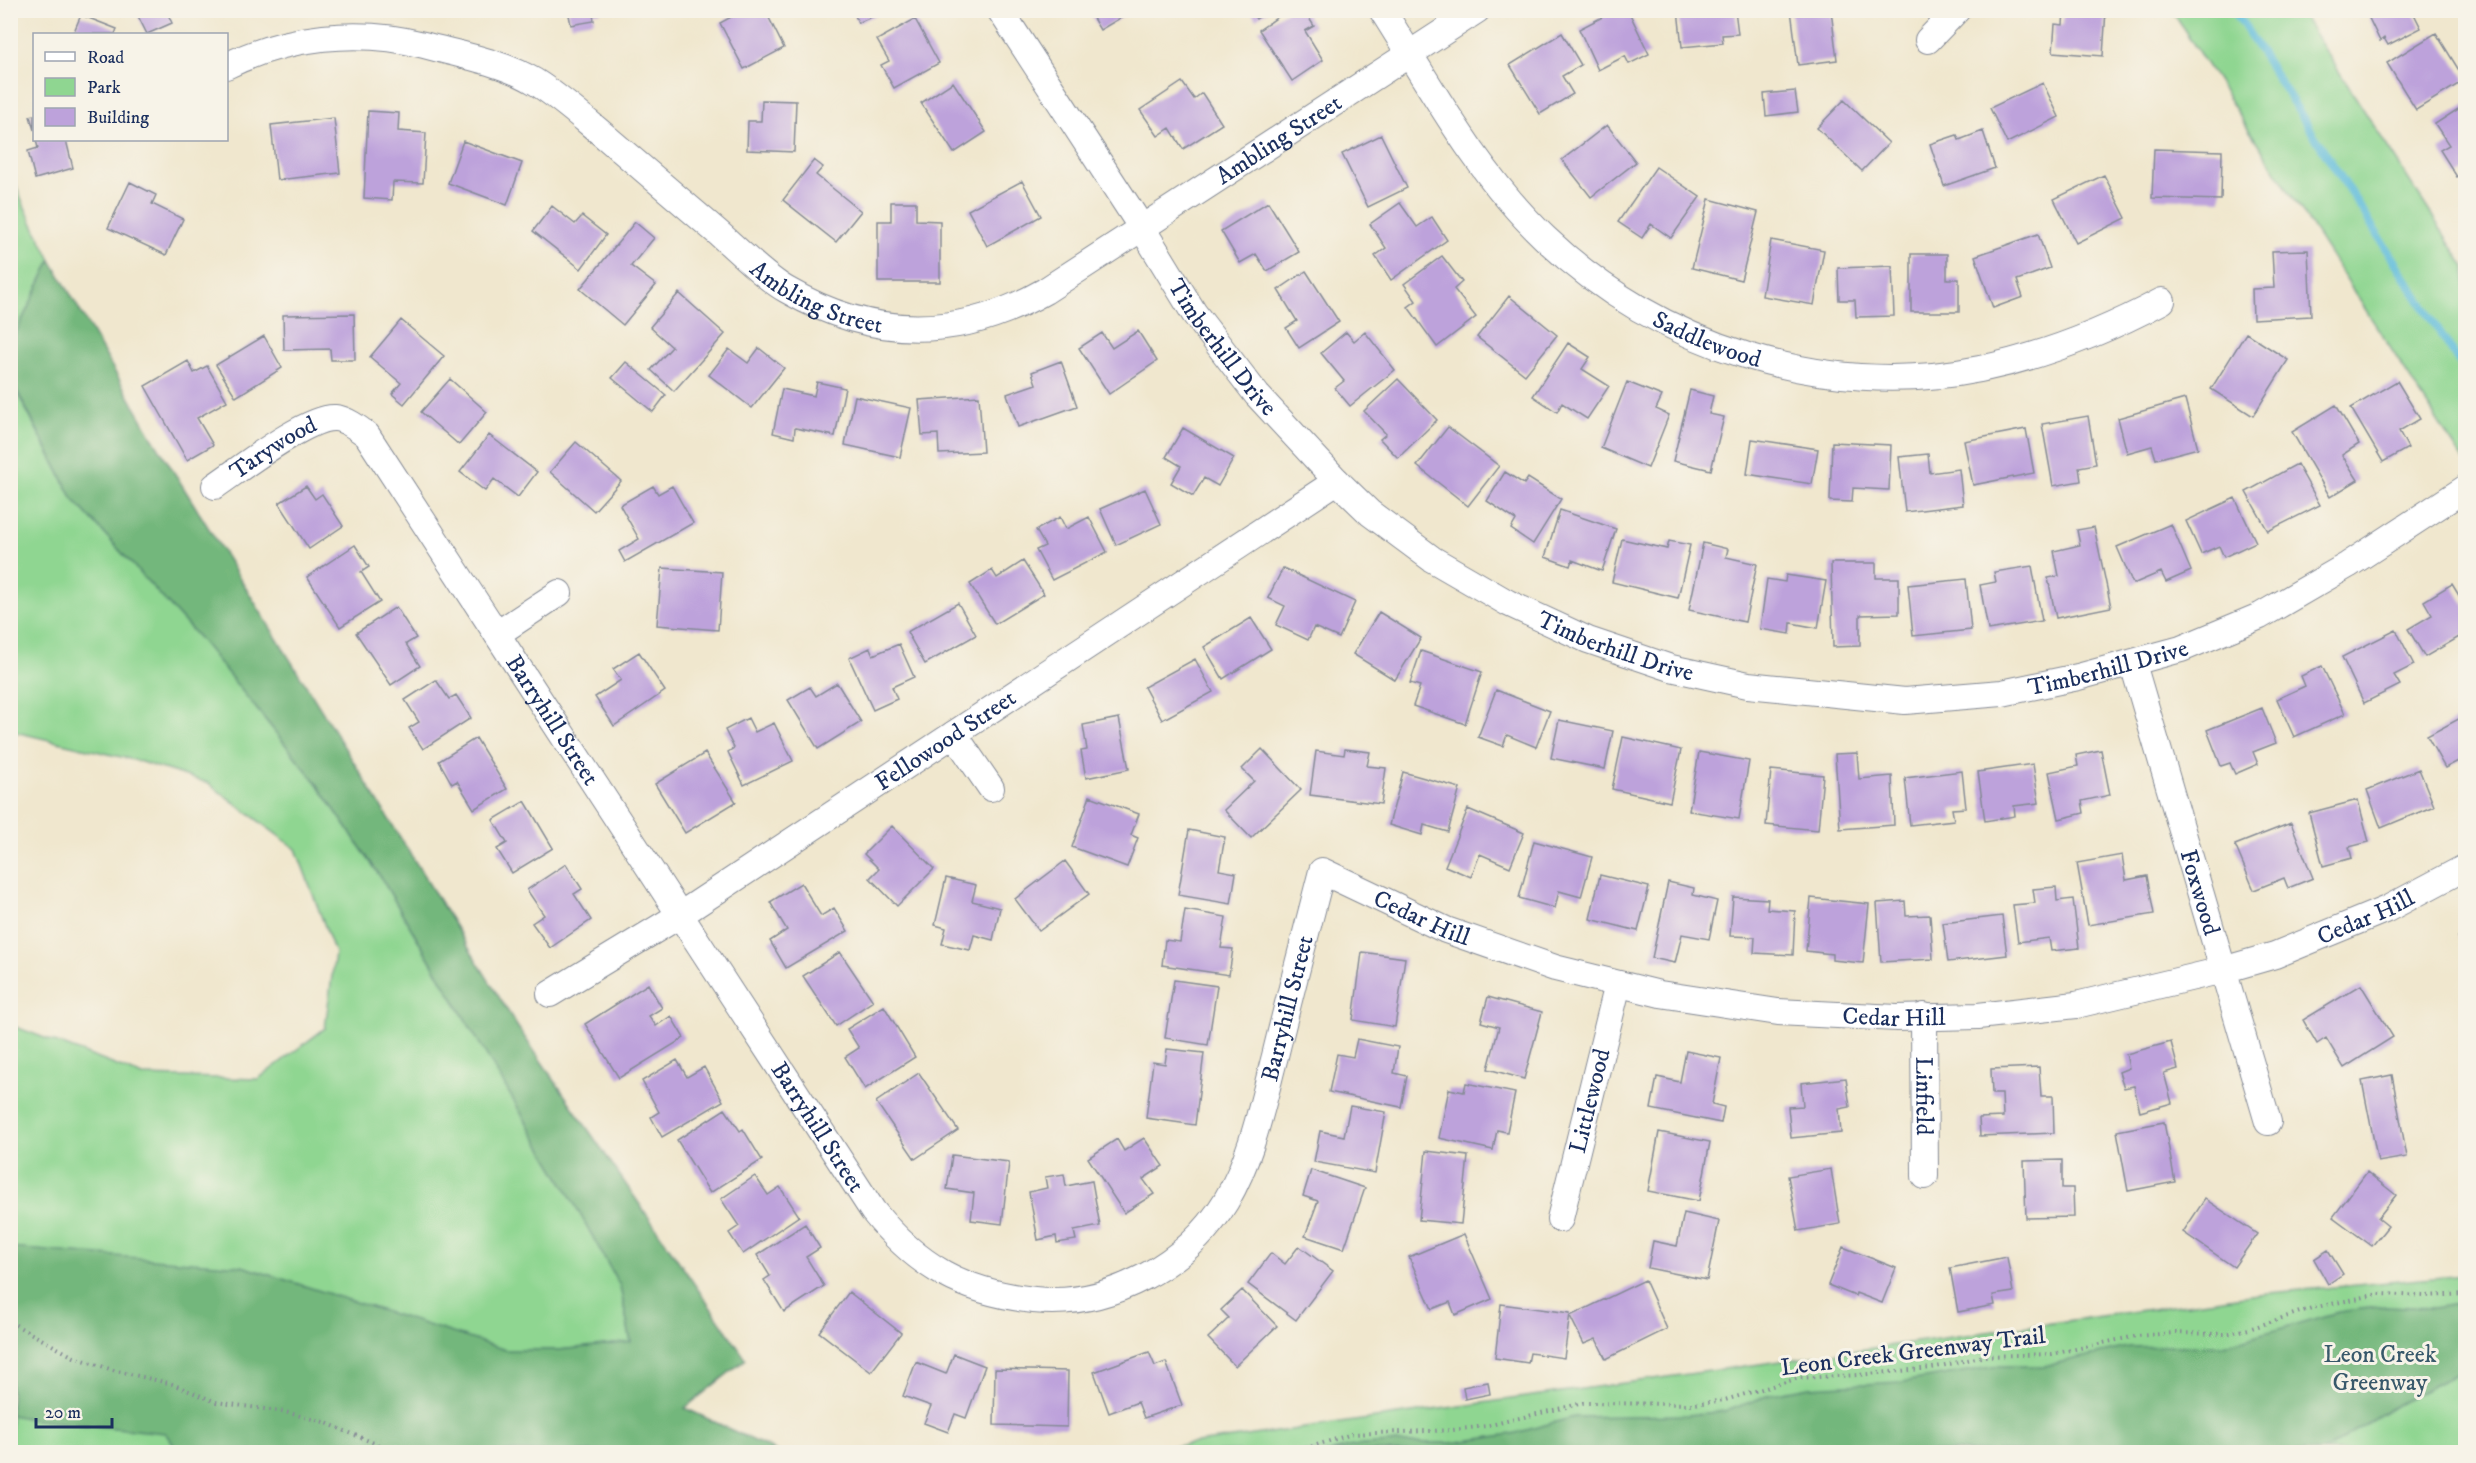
<svg xmlns="http://www.w3.org/2000/svg" width="2476" height="1463" viewBox="0 0 2476 1463" font-family="'IM FELL DW Pica',serif">
	<rect width="100%" height="100%" fill="#f7f3e8"/>
	<filter id="ink" filterUnits="userSpaceOnUse"><feTurbulence type="fractalNoise" baseFrequency=".0167" numOctaves="2"/><feDisplacementMap in="SourceGraphic" scale="12" xChannelSelector="R" yChannelSelector="G"/><feConvolveMatrix kernelMatrix="1 2 1 2 8 2 1 2 1" color-interpolation-filters="sRGB"/></filter>
	<filter id="wash" filterUnits="userSpaceOnUse"><feTurbulence type="fractalNoise" baseFrequency=".008" numOctaves="4" result="noise"/><feDisplacementMap in="SourceGraphic" scale="24" xChannelSelector="R" yChannelSelector="G"/><feGaussianBlur stdDeviation="1.35" result="paint"/><feColorMatrix in="noise" values="0 0 0 0 0 0 0 0 0 0 0 0 0 0 0 0 0 1.4 0 .05"/><feComposite in="paint" operator="in"/></filter>
	<g filter="url(#wash)">
		<rect width="100%" height="100%" fill="#f0e7ce"/>
		<!-- green -->
		<path fill="#8fd691" stroke="#558278" stroke-width="1.5" d="M14,10l-3,99 -1,-98z
			M2172,11h128l165,256v196z
			M10,162c6,34 26,67 41,98l-40,83z
			M10,379l63,120 127,140 115,142 65,95 184,309 56,101 11,57 -72,7 -51,1 270,101h-767v-427l132,51 115,3 67,-51 10,-75 -39,-104 -88,-66 -70,-22 -127,-30z
			M2465,1275v177h-1332l1125,-158z"/>
		<!-- forest -->
		<path fill="#73b77b" stroke="#47736c" stroke-width="1.5" d="M51,260l100,175 366,591 229,333 -61,49 93,44h-599l-14,-19 -129,-13 -25,-5v-167l231,18 264,84h53l72,-8 -11,-56 -56,-101 -184,-309 -65,-95 -115,-142 -127,-140 -62,-120v-36z
			M2465,1303v69l-8,1 -59,31 -76,48h-993l24,-6 36,-3h62l61,-9 62,-17 114,-2 38,-4 46,-17 37,-7 93,-5 96,-16h46l84,-19 95,-2 115,-33 47,-6 48,2z"/>
		<g fill="none" stroke-linecap="round" stroke-linejoin="round">
			<!-- stream -->
			<path stroke="#5cbbda" stroke-width="8" d="M2234,10l232,363"/>
		</g>
		<g id="blocks">
			<!-- building -->
			<path fill="#bda2db" d="M135,10h31l6,13 -25,11z
				M568,10h34v2l-9,1 1,8 -23,4z
				M744,10h21l19,38 -40,21 -24,-46z
				M853,10h34l-29,13z
				M1078,10h56l-34,20 -10,-17 -8,4z
				M1250,10h19l-13,9z
				M1288,10h16l10,16 -9,5 18,29 -31,21 -33,-51z
				M1616,10h12l21,44 -20,10 -4,-8 -27,14 -19,-41z
				M1678,10h57l3,24 -16,1 1,8 -41,4z
				M1791,10h40l6,50 -39,5z
				M2064,10h42l-3,46 -50,-4 2,-28 8,1z
				M2365,10h47l9,18 -33,17 -4,-7 -4,3z
				M81,15l36,14 -2,5h-42z
				M915,19l24,44 -45,25 -13,-23 8,-4 -12,-21z
				M1562,33l19,32 -19,11 11,18 -33,20 -30,-49z
				M2436,33l29,47 -49,30 -29,-47z
				M953,82l33,50 -32,21 -33,-50z
				M1182,82l12,17 8,-6 20,31 -39,25 -13,-21 -12,8 -18,-26z
				M2043,83l16,34 -52,26 -17,-35z
				M1795,91l3,21 -32,4 -2,-22z
				M762,100l34,1 -2,51 -47,-2 1,-29h13z
				M1844,100l45,43 -27,28 -45,-43z
				M2466,104v67l-9,6 -17,-27 9,-5 -14,-21z
				M368,111l31,2 -1,18 28,2 -3,50 -30,-1 -1,18 -28,-2z
				M34,115v15l-4,-14z
				M334,118l6,55 -63,7 -6,-55z
				M1607,125l29,37 -45,35 -29,-37z
				M1983,131l12,37 -51,18 -14,-42 27,-9 2,5z
				M1381,135l26,53 -39,19 -26,-53z
				M36,140h30l7,28 -38,11 -7,-28 10,-3z
				M463,141l59,22 -15,42 -59,-22z
				M2154,149l68,2 -1,49 -69,-2z
				M814,160l9,7 -7,8 45,36 -25,31 -53,-42z
				M1656,167l44,30 -29,41 -20,-14 -9,14 -24,-16z
				M2104,175l22,43 -50,25 -22,-44z
				M1022,181l19,35 -54,30 -19,-36z
				M130,182l26,13 -4,9 31,15 -17,36 -58,-27z
				M1709,199l49,13 -17,68 -49,-12z
				M891,202h25v18l24,1v61h-62v-61h13z
				M1268,202l31,50 -32,19 -11,-17 -16,9 -19,-32z
				M1400,203l17,24 15,-10 15,23 -56,40 -16,-24 11,-8 -16,-24z
				M552,206l23,18 7,-8 24,19 -25,34 -48,-38z
				M635,222l19,16 -23,28 25,19 -33,40 -43,-36z
				M2038,234l12,34 -33,12 6,17 -30,11 -18,-52z
				M1771,240l53,10 -10,55 -52,-9z
				M2308,250l3,66 -58,3 -1,-30 22,-1 -2,-37z
				M1911,254h36v25h12v33h-48z
				M1442,256l20,26 -8,7 22,28 -39,30 -29,-40 8,-6 -12,-17z
				M1892,266l2,50 -38,1 -1,-17h-16l-1,-32z
				M1306,271l33,51 -40,26 -13,-20 11,-7 -19,-31z
				M679,293l46,41 -51,57 -23,-21 21,-23 -22,-20z
				M1509,296l48,39 -32,40 -48,-38z
				M354,314l1,46h-24l-1,-11 -46,1 -1,-35z
				M401,320l43,36 -40,48 -12,-10 9,-11 -31,-26z
				M1138,331l19,30 -48,33 -30,-46 23,-15 10,15z
				M1346,332l8,9 11,-9 30,38 -45,36 -15,-18 9,-7 -23,-28z
				M2246,333l42,27 -35,56 -42,-27z
				M264,336l18,32 -46,29 -20,-32z
				M1568,343l22,14 -8,12 27,17 -22,33 -25,-16 -5,9 -24,-16z
				M759,348l25,20 -32,40 -43,-33 20,-26 19,14z
				M188,361l6,12 13,-7 20,35 -30,17 16,27 -26,15 -42,-74z
				M1061,361l16,45 -59,21 -11,-33 29,-10 -4,-12z
				M626,362l40,33 -13,17 -41,-34z
				M450,379l37,33 -28,33 -38,-33z
				M1398,379l39,41 -39,38 -18,-19 6,-5 -22,-23z
				M2397,381l23,38 -21,12 9,17 -25,14 -32,-54z
				M817,382l28,6 -10,48 -40,-8 -1,10 -21,-5 9,-44 32,7z
				M1627,382l35,14 -6,13 13,6 -21,53 -47,-20z
				M1690,390l23,6 -4,18 15,3 -13,53 -38,-9z
				M855,396l56,12 -11,49 -55,-12z
				M979,396l4,56 -44,2 -1,-20 -16,1 -3,-35z
				M2185,399l13,49 -42,11 -4,-13 -25,7 -9,-35z
				M2336,405l23,39 -17,11 16,25 -28,17 -38,-65z
				M2088,416l8,48 -17,3 2,14 -28,5 -11,-62z
				M1448,427l51,39 -31,40 -51,-40z
				M1183,428l51,30 -16,28 -14,-8 -11,18 -22,-13 10,-17 -15,-9z
				M2026,429l8,44 -61,12 -9,-44z
				M489,435l48,37 -19,25 -24,-18 -9,12 -25,-19z
				M1752,439l66,10 -6,35 -65,-10z
				M576,442l45,39 -27,30 -44,-39z
				M1832,442l59,3 -2,45 -36,-2 -1,14 -22,-1z
				M1928,454l2,19 29,-4 4,36 -58,7 -6,-55z
				M2297,464l23,41 -52,26 -22,-39z
				M1505,472l19,12 4,-6 33,21 -28,45 -22,-15 5,-9 -29,-19z
				M306,486l9,13 7,-5 21,32 -34,23 -30,-46z
				M653,486l5,8 14,-8 21,37 -68,39 -6,-11 20,-12 -19,-34z
				M1145,489l16,35 -45,21 -16,-36z
				M2235,498l21,44 -32,15 -5,-11 -18,8 -15,-33z
				M1560,510l56,19 -14,42 -30,-11 -2,6 -25,-9z
				M1060,517l6,12 23,-12 18,35 -55,28 -16,-30 9,-4 -9,-16z
				M2171,524l20,47 -25,11 -5,-10 -28,12 -16,-37z
				M2094,527l17,80 -55,11 -8,-40 11,-2 -5,-25 26,-6 -3,-15z
				M1622,539l45,10 2,-8 21,4 -12,53 -66,-16z
				M1703,543l25,6 -2,8 31,7 -12,58 -56,-12z
				M355,545l14,22 -8,5 19,30 -40,25 -33,-50z
				M1023,561l21,33 -49,30 -25,-40 22,-14 5,8z
				M1831,563h45v15h23v36l-39,1v31l-27,1z
				M2032,566l10,55 -54,9 -8,-45 16,-3 -2,-10z
				M662,568l60,4 -4,58 -61,-5z
				M1283,568l72,34 -16,36 -25,-11 -6,13 -32,-15 9,-19 -17,-8z
				M1786,575l40,6 -8,47 -27,-5 -1,11 -30,-5 7,-50 18,3z
				M1966,579l5,51 -58,6 -5,-51z
				M2452,584l14,23v26l-41,24 -17,-28 24,-14 -8,-14z
				M958,603l18,32 -51,29 -18,-32z
				M396,607l20,31 -10,6 14,22 -29,19 -35,-52z
				M1379,612l42,26 -26,42 -42,-26z
				M1251,618l20,31 -48,30 -19,-32z
				M2396,630l18,35 -20,10 6,10 -36,18 -22,-46z
				M899,644l15,33 -22,10 5,12 -24,11 -24,-52 21,-10 3,7z
				M1421,651l61,21 -17,52 -52,-18 7,-20 -10,-3z
				M639,652l26,39 -51,35 -19,-29 26,-17 -8,-11z
				M1195,659l18,33 -51,28 -18,-33z
				M2322,666l23,48 -51,23 -17,-38 28,-13 -4,-10z
				M436,680l13,19 7,-4 15,23 -48,31 -14,-21 10,-6 -14,-22z
				M837,683l24,39 -43,27 -30,-49 22,-13 6,9z
				M1496,690l54,21 -14,36 -29,-12 -4,11 -25,-9z
				M2262,708l14,35 -23,9 5,12 -23,10 -5,-11 -9,3 -14,-36z
				M2466,715v42l-21,11 -18,-32z
				M748,718l7,14 19,-9 19,38 -49,24 -16,-33 6,-4 -9,-18z
				M1119,718l10,51 -43,9 -5,-27 6,-1 -4,-25z
				M1559,720l54,11 -8,38 -54,-11z
				M1623,737l58,13 -11,52 -58,-13z
				M476,738l31,51 -33,20 -17,-28 -5,3 -13,-23z
				M1262,749l39,41 -50,48 -27,-28 30,-29 -12,-12z
				M1345,749l25,3 -3,14 19,2 -5,36 -71,-9 6,-44 28,4z
				M2101,750l9,45 -28,6 2,12 -25,6 -10,-47 29,-6 -2,-11z
				M1699,752l50,9 -10,58 -50,-8z
				M705,753l31,49 -51,31 -30,-49z
				M1857,753l2,26 33,-3 2,49 -54,4 -5,-75z
				M2033,764l6,39 -25,3 1,10 -30,5 -7,-49z
				M2419,769l15,37 -53,22 -14,-38z
				M1771,770l52,5 -5,55 -52,-5z
				M1962,771l4,37 -14,1 2,11 -44,5 -5,-47z
				M1403,772l57,16 -12,44 -24,-7 -2,10 -33,-10z
				M1090,796l49,18 -8,21 7,3 -11,29 -55,-20z
				M2358,800l11,42 -20,5 3,11 -29,8 -14,-53z
				M525,801l28,47 -41,25 -15,-24 10,-6 -14,-23z
				M1468,809l56,24 -14,34 -30,-13 -9,23 -26,-11z
				M2291,823l22,55 -25,10 -4,-10 -30,12 -19,-45z
				M892,826l42,43 -37,37 -27,-28 9,-9 -15,-15z
				M1189,830l36,7 -6,33 17,3 -5,31 -53,-9z
				M1534,841l58,16 -11,40 -22,-6 -4,17 -36,-10z
				M2122,855l4,25 21,-4 7,38 -66,11 -11,-62z
				M1065,861l24,33 -50,37 -24,-32z
				M566,864l16,25 -8,5 17,26 -41,28 -18,-25 12,-8 -17,-25z
				M1600,875l49,12 -11,44 -48,-12z
				M946,878l30,7 -4,16 28,7 -7,32 -19,-5 -4,15 -28,-6 4,-16 -11,-3z
				M1668,882l26,6 -1,7 24,6 -8,38 -27,-5 -7,29 -23,-5z
				M801,883l20,33 13,-8 14,23 -62,37 -16,-27 17,-11 -17,-28z
				M2056,887l1,14 16,-2 6,49 -28,3 -2,-13 -31,4 -5,-37 22,-2 -2,-14z
				M1733,897l35,2 -1,10 28,2 -2,44 -39,-2 1,-16 -25,-1z
				M1811,898l58,6 -6,59 -31,-3v-6l-26,-3z
				M1905,901l1,15 24,-1 3,44 -52,3 -4,-59z
				M1185,910l41,7 -5,31 12,1 -4,26 -67,-10 3,-25 15,2z
				M2002,916l5,39 -59,7 -5,-39z
				M2466,932v17l-8,-12z
				M840,952l33,49 -37,25 -33,-50z
				M1362,952l43,6 -10,69 -42,-7z
				M1174,980l43,6 -9,59 -43,-7z
				M648,984l14,24 -13,8 7,10 15,-10 13,22 -65,40 -34,-54z
				M2361,985l32,52 -49,31 -18,-30 -9,6 -14,-24z
				M1488,997l54,15 -18,67 -36,-10 11,-42 -18,-5z
				M884,1006l31,51 -50,32 -20,-32 14,-9 -12,-19z
				M1357,1039l41,8 -4,26 13,3 -6,31 -72,-15 8,-38 16,3z
				M2171,1042l7,27 -14,4 8,30 -32,9 -6,-26 -10,2 -5,-16 10,-4 -3,-14z
				M1167,1049l37,4 -9,72 -49,-7 7,-56 12,2z
				M1686,1051l35,7 -9,46 12,3 -3,16 -70,-14 6,-32 23,5z
				M677,1060l10,17 17,-10 19,34 -61,36 -11,-20 8,-5 -17,-31z
				M2039,1067l2,29h12l1,37 -74,3 -1,-18 24,-1 -1,-23h-10l-1,-25z
				M919,1073l39,57 -43,29 -39,-57z
				M2392,1075l15,82 -29,5 -16,-81z
				M1846,1078l4,29 -11,2 2,24 -50,5 -3,-31 15,-1 -2,-23z
				M1466,1083l49,10 -8,39 -10,-2 -4,20 -54,-12 10,-49 15,3z
				M1350,1106l36,6 -11,61 -61,-11 6,-31 24,5z
				M725,1109l15,22 3,-2 19,31 -52,33 -33,-53z
				M2164,1122l11,60 -47,9 -11,-60z
				M1659,1132l51,10 -11,59 -51,-10z
				M1144,1138l19,28 -20,13 11,15 -30,19 -36,-55 29,-19 7,12z
				M1426,1151l42,5 -7,68 -42,-4z
				M952,1155l57,7 -7,62 -31,-4 3,-27 -27,-4z
				M2062,1160v28h11l1,29 -48,1 -2,-57z
				M1831,1169l9,55 -42,7 -10,-55z
				M1311,1170l54,18 -21,61 -39,-13 13,-35 -15,-5z
				M2367,1172l29,23 -18,23 10,8 -16,20 -39,-29z
				M1064,1174l2,12 26,-5 8,45 -26,5 2,9 -19,3 -1,-7 -18,4 -9,-48 18,-4 -2,-11z
				M755,1176l13,19 12,-8 19,29 -56,38 -14,-21 10,-7 -18,-27z
				M2205,1199l52,35 -23,33 -51,-35z
				M1684,1213l35,8 -12,59 -59,-12 5,-27 24,5z
				M805,1224l15,24 -14,9 18,29 -40,26 -20,-32 6,-4 -13,-21z
				M1464,1234l28,65 -37,16 -5,-13 -18,7 -23,-52z
				M1299,1246l34,25 -37,49 -48,-36 23,-31 14,11z
				M1843,1247l53,21 -14,35 -26,-10 -1,3 -27,-11z
				M2328,1250l15,24 -15,10 -14,-25z
				M2007,1257l6,35 -20,3 2,10 -37,7 -8,-44z
				M1645,1280l22,49 -61,30 -10,-20 -12,5 -14,-28z
				M1242,1290l35,36 -42,40 -27,-28 21,-20 -8,-8z
				M849,1292l52,41 -30,39 -52,-40z
				M1501,1304l69,9 -6,45 -34,-5 -2,10 -33,-5z
				M1149,1352l6,14 11,-4 16,43 -38,13 -6,-16 -29,11 -15,-41z
				M954,1354l31,12 -19,52 -11,-4 -7,18 -24,-9 7,-17 -28,-10 13,-34 30,12z
				M995,1369l73,2 -1,56 -73,-2z
				M1488,1382l2,12 -25,5 -2,-12z"/>
		</g>
	</g>
	<g filter="url(#ink)">
		<use href="#blocks" fill-opacity="0" stroke="#868b96" stroke-width="1.5"/>
		<g fill="none" stroke-linecap="round" stroke-linejoin="round">
			<!-- minor casing -->
			<g stroke="#868b96" stroke-width="28">
				<g id="minor">
					<path id="s1" d="M1000,10l142,218 52,85 63,82 80,86 33,32 62,46 76,44 80,37 83,28 77,17 157,16 97,-8 76,-16 103,-28 79,-33 88,-51 118,-77"/>
					<path id="s2" d="M1382,10c49,77 96,165 163,228 113,108 280,162 435,131 64,-13 124,-37 182,-68"/>
					<path d="M1928,40l29,-30"/>
					<path id="s3" d="M226,66c61,-30 133,-38 198,-21 37,10 78,17 110,36 26,16 50,38 73,57 36,31 73,62 109,93 21,18 48,46 71,59 86,50 172,50 258,1l432,-281"/>
					<path id="s4" d="M215,486c25,-17 93,-70 120,-68 11,1 23,10 32,17l506,776c45,56 90,81 161,89 75,8 154,-36 192,-99 26,-44 36,-96 49,-145 15,-62 31,-123 47,-185l124,59 109,38 105,26 118,18 119,6 81,-2 98,-11 147,-35 52,-15 112,-46 79,-42"/>
					<path d="M497,634l62,-41"/>
					<path id="s5" d="M2133,664l135,458"/>
					<path d="M954,734l37,54"/>
					<path id="s6" d="M550,994l130,-79 657,-434"/>
					<path id="s7" d="M1924,1016l1,160"/>
					<path id="s8" d="M1560,1219l58,-235"/>
				</g>
			</g>
			<!-- path -->
			<path stroke="#868b96" stroke-width="4" stroke-dasharray="1.5 4.5" stroke-linecap="butt" d="M10,1322l64,35 39,13 59,14 44,18 69,10 39,10 64,27 17,3
				M1294,1452l58,-18 101,-4 33,-4 97,-23 111,1 31,-4 74,-22 59,-3 74,-7 53,-12 67,-2 84,-18 38,-3 51,1 24,-5 63,-21 67,-14 46,2 41,-2"/>
			<!-- minor -->
			<use href="#minor" stroke="#fff" stroke-width="26"/>
		</g>
	</g>
	<g text-anchor="middle" stroke-width="6" stroke-linejoin="round" paint-order="stroke">
		<!-- street labels -->
		<g font-size="24" fill="#1b2f5e" stroke="#f7f3e8">
			<text dy="8" stroke="none"><textPath href="#s3" startOffset="1198">Ambling Street</textPath></text>
			<text dy="8" stroke="none"><textPath href="#s3" startOffset="678">Ambling Street</textPath></text>
			<text dy="8" stroke="none"><textPath href="#s2" startOffset="474">Saddlewood</textPath></text>
			<text dy="8" stroke="none"><textPath href="#s1" startOffset="404">Timberhill Drive</textPath></text>
			<text dy="8" stroke="none"><textPath href="#s4" startOffset="70">Tarywood</textPath></text>
			<text dy="8" stroke="none"><textPath href="#s1" startOffset="908">Timberhill Drive</textPath></text>
			<text dy="8" stroke="none"><textPath href="#s1" startOffset="1410">Timberhill Drive</textPath></text>
			<text dy="8" stroke="none"><textPath href="#s4" startOffset="516">Barryhill Street</textPath></text>
			<text dy="8" stroke="none"><textPath href="#s6" startOffset="470">Fellowood Street</textPath></text>
			<text dy="8" stroke="none"><textPath href="#s5" startOffset="238">Foxwood</textPath></text>
			<text dy="8" stroke="none"><textPath href="#s4" startOffset="2946">Cedar Hill</textPath></text>
			<text dy="8" stroke="none"><textPath href="#s4" startOffset="1974">Cedar Hill</textPath></text>
			<text dy="8" stroke="none"><textPath href="#s4" startOffset="1722">Barryhill Street</textPath></text>
			<text dy="8" stroke="none"><textPath href="#s4" startOffset="2460">Cedar Hill</textPath></text>
			<text dy="8" stroke="none"><textPath href="#s7" startOffset="80">Linfield</textPath></text>
			<text dy="8" stroke="none"><textPath href="#s8" startOffset="122">Littlewood</textPath></text>
			<text dy="8" stroke="none"><textPath href="#s4" startOffset="1002">Barryhill Street</textPath></text>
			<text transform="translate(1913 1351) rotate(-7)" y="8">Leon Creek Greenway Trail</text>
		</g>
		<!-- park labels -->
		<g font-size="24" fill="#38596b" stroke="#f7f3e8">
			<text x="2380" y="1362">Leon Creek<tspan x="2380" dy="28">Greenway</tspan></text>
		</g>
	</g>
	<!-- margin -->
	<rect width="2476" height="1463" fill="none" stroke="#f7f3e8" stroke-width="36"/>
	<!-- legend -->
	<rect x="33" y="33" width="195" height="108" fill="#f7f3e8" stroke="#9fa5b1" stroke-width="1.5"/>
	<rect x="45" y="52" width="30" height="9" fill="#ffffff" stroke="#9fa5b1" stroke-width="1.5"/>
	<text x="87" y="63" font-size="18" fill="#1b2f5e">Road</text>
	<rect x="45" y="78" width="30" height="18" fill="#8fd691" stroke="#9fa5b1" stroke-width="1.5"/>
	<text x="87" y="93" font-size="18" fill="#1b2f5e">Park</text>
	<rect x="45" y="108" width="30" height="18" fill="#bda2db" stroke="#9fa5b1" stroke-width="1.5"/>
	<text x="87" y="123" font-size="18" fill="#1b2f5e">Building</text>
	<!-- scale -->
	<path d="M36 1418v9h76v-9" fill="none" stroke="#1b2f5e" stroke-width="3"/>
	<text x="45" y="1418" font-size="18" fill="#1b2f5e" stroke="#f7f3e8" stroke-width="4.5" paint-order="stroke">20 m</text>
</svg>
